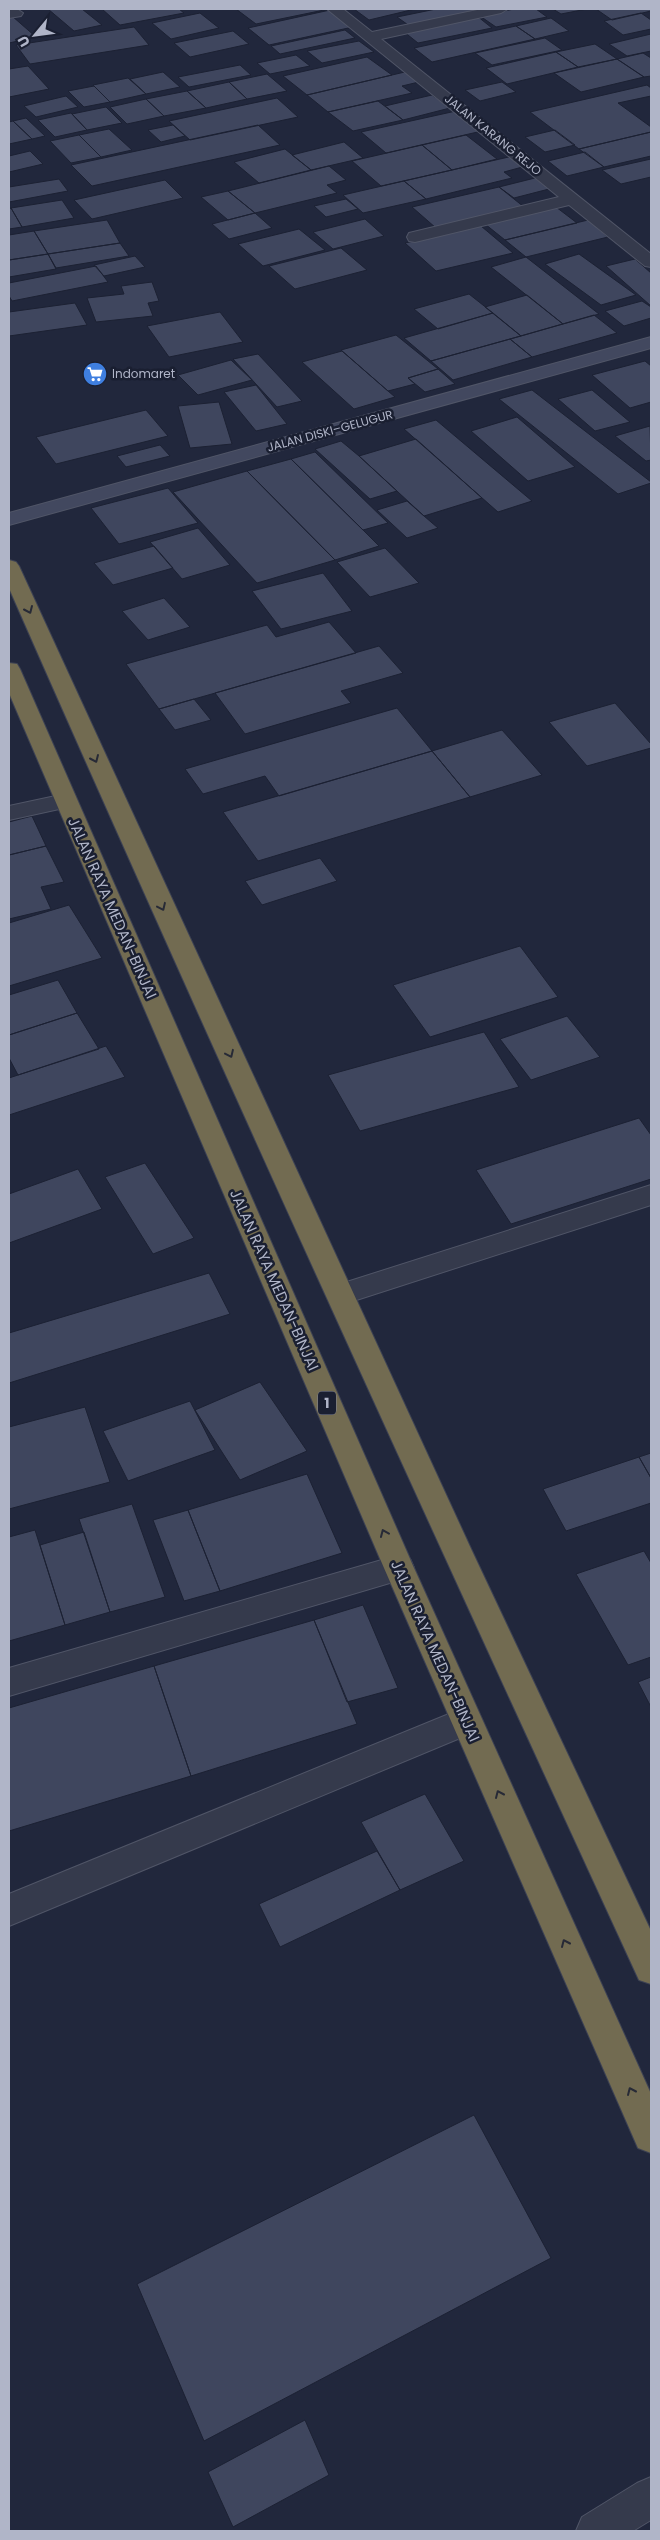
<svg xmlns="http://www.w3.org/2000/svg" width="660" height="2540" viewBox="0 0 660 2540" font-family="Poppins,sans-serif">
	<rect width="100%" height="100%" fill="#21273c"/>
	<!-- building -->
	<path fill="#3f465e" stroke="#1c2133" d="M48,9h34l20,16 -28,6z
		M102,9h77l5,4 -64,12z
		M236,9h93l-73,15z
		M354,9h61l-46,11z
		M436,9h55l-80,18 -14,-10z
		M514,9h22l11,8 -51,10 -16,-11z
		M553,9h34l-26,5z
		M596,9h55v2l-39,9z
		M330,10l23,17 -84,18 -21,-17z
		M200,13l19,15 -48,11 -19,-16z
		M641,13l10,7v9l-28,6 -19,-14z
		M12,16l24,21 -27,6v-26z
		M477,16l15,12 -74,15 -15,-12z
		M551,18l18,13 -34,8 -19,-13z
		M516,26l19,13 -103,23 -18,-14z
		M134,27l15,18 -119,19 -14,-19z
		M345,30l10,8 -75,16 -9,-8z
		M233,31l16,13 -59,13 -16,-14z
		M651,34v17l-24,5 -18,-12z
		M545,38l17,12 -70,15 -17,-12z
		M359,41l15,11 -52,11 -15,-12z
		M595,44l22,15 -39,8 -22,-15z
		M556,52l22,15 -71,17 -21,-16z
		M643,53l8,5v18l-7,1 -27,-18z
		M296,55l14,11 -40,8 -13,-11z
		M367,57l25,18 -85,20 -24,-19z
		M617,59l27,18 -63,15 -27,-19z
		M240,65l11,10 -62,12 -11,-10z
		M28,66l21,23 -40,8v-28z
		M409,71l14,10 -21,5 10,7 -84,19 -21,-17z
		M163,72l17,15 -34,7 -16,-15z
		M267,74l20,17 -40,8 -18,-17z
		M128,78l18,16 -36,8 -17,-17z
		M229,82l18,17 -41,9 -19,-17z
		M502,82l14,10 -36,9 -15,-11z
		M647,85l4,3v8l-33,7 33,24v5l-72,17 -49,-37z
		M94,86l16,16 -26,5 -16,-16z
		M187,91l19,17 -42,8 -18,-17z
		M432,95l18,13 -47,12 -18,-14z
		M66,96l12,11 -42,10 -12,-11z
		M277,98l21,19 -108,23 -21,-19z
		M146,99l18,17 -37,8 -17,-17z
		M378,101l25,19 -50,11 -25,-19z
		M106,107l16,16 -35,7 -15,-16z
		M456,111l26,20 -96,22 -25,-21z
		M71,113l16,17 -32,7 -17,-17z
		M26,118l19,18 -13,3 -19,-18z
		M13,121l19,18 -23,5v-22z
		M173,125l12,11 -24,6 -13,-12z
		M258,125l22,20 -188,41 -21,-21z
		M109,129l23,21 -31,7 -22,-22z
		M555,130l20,15 -30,7 -20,-15z
		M651,132v24l-47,11 -25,-18z
		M79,135l22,22 -30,6 -21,-22z
		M466,135l31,24 -45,11 -30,-25z
		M344,142l19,16 -52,12 -19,-15z
		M422,145l30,25 -71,16 -29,-25z
		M285,149l26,21 -52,13 -25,-21z
		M30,151l13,13 -34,8v-16z
		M585,152l19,15 -37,9 -19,-15z
		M513,156l13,10 -22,6 8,6 -86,21 -22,-18z
		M651,159v18l-30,7 -19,-14z
		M329,166l17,14 -19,5 10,8 -82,20 -27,-22z
		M535,178l14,11 -35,9 -15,-11z
		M59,179l9,12 -59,11v-15z
		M165,180l18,18 -91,21 -18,-19z
		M404,181l22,18 -63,14 -20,-18z
		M499,187l25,20 -88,21 -24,-21z
		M228,191l27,22 -27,7 -27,-23z
		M346,199l12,10 -32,8 -12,-11z
		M62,200l12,18 -52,9 -11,-19z
		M556,207l21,16 -72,17 -20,-16z
		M11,208l11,19 -13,2v-20z
		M255,213l17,15 -43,11 -17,-15z
		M365,219l19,17 -51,13 -20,-17z
		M107,220l13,23 -72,11 -14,-23z
		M588,220l20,17 -82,20 -21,-17z
		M481,226l32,27 -77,18 -31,-28z
		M299,229l26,21 -62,16 -25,-22z
		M34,231l14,23 -39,6v-25z
		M120,243l9,13 -73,12 -8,-14z
		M341,248l26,22 -72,19 -26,-23z
		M48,254l8,15 -47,8v-17z
		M579,254l57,41 -35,10 -56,-41z
		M135,256l10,11 -41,9 -10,-11z
		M526,257l73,57 -36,10 -72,-57z
		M635,259l16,14v33l-45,-40z
		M96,266l12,16 -96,19 -3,-5v-13z
		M152,282l7,19 -11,2 5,13 -57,6 -9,-24 37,-4 -3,-8z
		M469,294l24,19 -55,16 -24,-20z
		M527,295l36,29 -42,12 -36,-29z
		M642,301l9,6v11l-27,8 -19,-15z
		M75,303l12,22 -78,11v-24z
		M220,312l23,30 -74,15 -22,-31z
		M493,313l28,23 -90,25 -27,-23z
		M594,315l23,18 -85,24 -22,-18z
		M396,335l42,34 -30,9 7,6 -27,7 -47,-41z
		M510,339l22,18 -79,23 -22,-19z
		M342,351l46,40 7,6 -41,12 -52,-47z
		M258,354l44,47 -25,6 -44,-48z
		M231,360l21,20 -54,15 -20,-20z
		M645,361l6,5v36l-21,6 -38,-33z
		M438,369l17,15 -30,8 -17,-14z
		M256,385l31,39 -31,7 -32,-39z
		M532,390l119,92v1l-33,11 -119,-95z
		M592,390l38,32 -35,9 -37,-32z
		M219,402l13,42 -42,4 -12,-42z
		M146,410l22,26 -112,28 -20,-27z
		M517,417l58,50 -47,14 -57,-50z
		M436,420l96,81 -34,11 -94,-83z
		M650,426l1,34 -5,1 -31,-25z
		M416,439l66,59 -58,18 -65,-60z
		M341,441l18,15 38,35 -27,8 -55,-50z
		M160,445l10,11 -44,11 -9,-11z
		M315,452l73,71 -25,7 -72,-71z
		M291,459l72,71 16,16 -44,14 -88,-89z
		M247,471l88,89 -78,23 -84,-91z
		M168,488l30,35 -79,21 -28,-36z
		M407,501l17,15 14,12 -31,10 -30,-28z
		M198,528l32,37 -48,14 -32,-37z
		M154,546l19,22 -60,17 -19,-22z
		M385,548l34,35 -49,14 -33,-35z
		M323,573l29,38 -71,18 -29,-38z
		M164,598l26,29 -42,13 -26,-29z
		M329,622l27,31 -197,56 -33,-45 141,-39 9,12z
		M379,646l24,27 -62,18 10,12 -106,31 -30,-41z
		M194,699l17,21 -36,10 -16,-21z
		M615,703l36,41v4l-64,18 -38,-44z
		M397,708l35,43 -153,45 -14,-20 -62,18 -18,-25z
		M502,730l40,45 -72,22 -38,-46z
		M432,751l38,46 -212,64 -35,-49z
		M32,816l14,30 -37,9v-33z
		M46,846l18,36 -23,5 10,22 -42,10v-64z
		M320,858l17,23 -75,24 -17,-24z
		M69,905l33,53 -93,28v-63z
		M520,946l38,51 -128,40 -37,-52z
		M58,980l19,33 -68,22v-40z
		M77,1013l22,36 -81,26 -9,-17v-23z
		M567,1016l33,41 -69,23 -31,-41z
		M484,1032l35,55 -159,44 -32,-56z
		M106,1046l19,31 -116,38v-37z
		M639,1118l12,17v44l-140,45 -35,-54z
		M145,1163l49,75 -41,16 -48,-77z
		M78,1169l24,40 -93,34v-49z
		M209,1273l21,41 -221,69v-50z
		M260,1382l47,69 -67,29 -45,-70z
		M190,1401l25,49 -87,31 -25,-50z
		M85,1407l25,75 -101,27v-82z
		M651,1453v25l-12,-21z
		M639,1457l12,21v25l-85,28 -23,-42z
		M307,1474l35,79 -122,38 -32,-81z
		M132,1504l33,93 -55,15 -31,-93z
		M188,1510l32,81 -36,10 -31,-81z
		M35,1530l30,95 -56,16v-104z
		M84,1532l26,80 -45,13 -25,-80z
		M644,1551l7,12v94l-23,8 -52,-91z
		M363,1605l35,83 -51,14 -33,-82z
		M314,1620l43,104 -166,52 -37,-110z
		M154,1666l37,110 -182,55v-123z
		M651,1677v30l-13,-25z
		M425,1794l39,67 -64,29 -39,-68z
		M377,1851l23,39 -120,57 -21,-43z
		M474,2115l77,143 -347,183 -67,-157z
		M305,2420l24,55 -96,52 -25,-55z"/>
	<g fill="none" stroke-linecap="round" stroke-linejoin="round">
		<!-- lane casing -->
		<g stroke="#505567" stroke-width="2">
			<path id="lane" d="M466,1707l11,4 5,10 -5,10 -468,195v-32z
				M651,2477v43l-18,11h-57l6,-14 55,-34z"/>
		</g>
		<!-- street casing -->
		<g stroke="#505567" stroke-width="2">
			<path id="street" d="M17,9l6,4 -2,3 -12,2v-8z
				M327,9h16l29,23 110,-23h26l-7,4 -120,26 270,215v13l-6,-1 -76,-61 -154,37 -6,-1 -2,-4 2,-4 150,-36z
				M65,794l8,2 3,5 -3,5 -64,14v-14z
				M651,1185v20l-310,100 -10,-4 -4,-7 4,-7z
				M399,1555l11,4 4,9 -4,9 -401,119v-28z"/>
		</g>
		<!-- secondary casing -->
		<g stroke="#505567" stroke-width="2">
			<path id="secondary" d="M651,337v11l-642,177v-12z"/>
		</g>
		<!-- highway casing -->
		<g stroke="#3d4254" stroke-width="2">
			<path id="highway" d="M9,560l7,2 3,4 453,985 179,380v53l-12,-4c-213,-463 -425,-926 -630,-1392z
				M9,663l8,1 3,5 394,899 237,526v59l-13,-5 -254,-580 -375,-875z"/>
		</g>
		<!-- lane -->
		<use href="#lane" fill="#353a4c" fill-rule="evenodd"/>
		<!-- street -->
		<use href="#street" fill="#353a4c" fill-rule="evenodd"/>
		<!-- secondary -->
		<use href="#secondary" fill="#42485f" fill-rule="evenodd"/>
		<!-- highway -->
		<use href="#highway" fill="#726b51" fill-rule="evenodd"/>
	</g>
	<!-- one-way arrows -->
	<defs><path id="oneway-chevron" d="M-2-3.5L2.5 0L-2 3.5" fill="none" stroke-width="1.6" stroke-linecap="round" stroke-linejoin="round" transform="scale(1.25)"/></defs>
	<g stroke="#272a36">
		<use href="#oneway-chevron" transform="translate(29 610) rotate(66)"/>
		<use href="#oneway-chevron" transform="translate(95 759) rotate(66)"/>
		<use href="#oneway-chevron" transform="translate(162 907) rotate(65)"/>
		<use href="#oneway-chevron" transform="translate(230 1054) rotate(65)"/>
		<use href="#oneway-chevron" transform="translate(384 1533) rotate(-113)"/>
		<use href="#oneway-chevron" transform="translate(499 1794) rotate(-114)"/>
		<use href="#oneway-chevron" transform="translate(565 1943) rotate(-114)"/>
		<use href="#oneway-chevron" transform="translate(631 2091) rotate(-114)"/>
	</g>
	<!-- icons -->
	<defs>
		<g id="supermarket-disc" transform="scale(1.25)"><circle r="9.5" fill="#3f7fe0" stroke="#1a1f31"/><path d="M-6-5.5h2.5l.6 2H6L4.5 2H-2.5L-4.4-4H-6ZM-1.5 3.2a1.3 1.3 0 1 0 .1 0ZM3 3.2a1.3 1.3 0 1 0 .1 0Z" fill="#fff"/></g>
	</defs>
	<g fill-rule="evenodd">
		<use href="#supermarket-disc" x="95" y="374"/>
	</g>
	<g text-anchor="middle" stroke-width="5" stroke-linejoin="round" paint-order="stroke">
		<!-- far-street labels -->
		<g font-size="12" fill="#b0b5c8" stroke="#1a1f31">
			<text transform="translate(493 135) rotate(39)" y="4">JALAN KARANG REJO</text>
			<text transform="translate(330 431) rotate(-15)" y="4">JALAN DISKI–GELUGUR</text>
		</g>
		<!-- far-poi labels -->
		<g font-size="12" fill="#b0b5c8" stroke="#1a1f31" text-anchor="start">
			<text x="112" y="378">Indomaret</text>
		</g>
		<!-- shield labels -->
		<rect fill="#1a1f31" stroke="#83889b" stroke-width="1" x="318" y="1391.5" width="18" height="23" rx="4"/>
		<g font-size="14" font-weight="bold" fill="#b0b5c8">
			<text x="327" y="1408">1</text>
		</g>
		<!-- street labels -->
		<g font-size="15" fill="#b0b5c8" stroke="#1a1f31">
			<text transform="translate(112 908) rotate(66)" y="5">JALAN RAYA MEDAN-BINJAI</text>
			<text transform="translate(274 1280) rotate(66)" y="5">JALAN RAYA MEDAN-BINJAI</text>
			<text transform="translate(435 1651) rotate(66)" y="5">JALAN RAYA MEDAN-BINJAI</text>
		</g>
	</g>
	<!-- border -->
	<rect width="660" height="2540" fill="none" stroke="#b0b5c8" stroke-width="20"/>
	<!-- north arrow -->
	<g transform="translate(35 35) rotate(241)" stroke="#1a1f31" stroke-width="4" paint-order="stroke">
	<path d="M0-4L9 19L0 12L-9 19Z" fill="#b0b5c8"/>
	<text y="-8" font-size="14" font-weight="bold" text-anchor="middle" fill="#b0b5c8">U</text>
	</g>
</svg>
